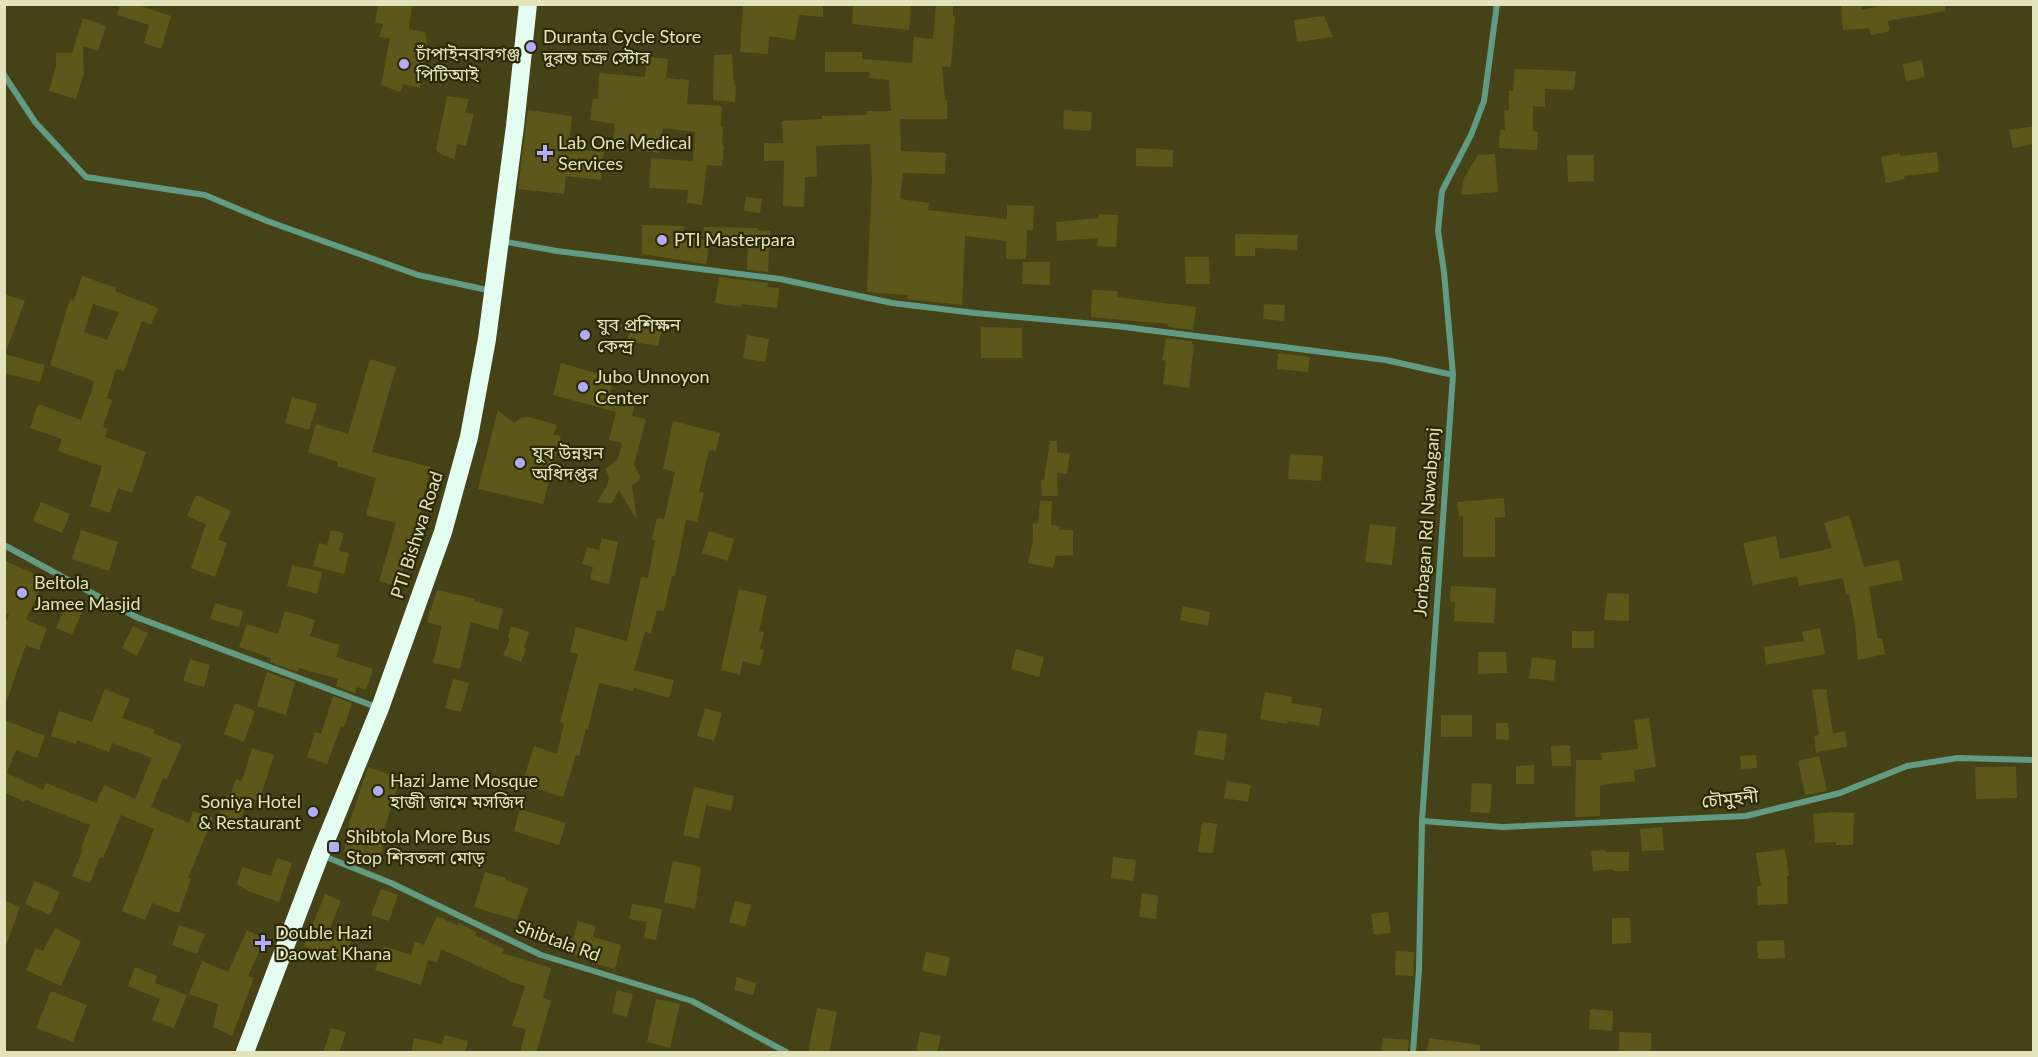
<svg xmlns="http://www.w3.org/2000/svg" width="2038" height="1057" viewBox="0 0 2038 1057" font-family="Lato,'Noto Sans Bengali',sans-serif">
	<rect width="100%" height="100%" fill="#454217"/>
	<!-- building -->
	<path fill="#5c5819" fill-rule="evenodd" d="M120,4h15l36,12 -10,33 -17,-6 5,-18 -32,-10z
		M378,4h34l-3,25 16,3 2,11 -7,45 -17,-4 -3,8 -19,-7 9,-47 -11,-1 4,-13 -8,-1z
		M743,4h80v13l-24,-2 -4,25 -26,-4 -1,18 -28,-2z
		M853,4h58l-2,26 -57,-6z
		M936,4h17v12h2l-4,51 -9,-1 3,34h2v19h-47l1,32 45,2 -1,21 -42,-1 -3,26 29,4 -1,7 79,9v-14l27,1 -1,24h-6l-1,29h-20v-18l-41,-5 -3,69 -55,-6 1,-4 -41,-3 5,-114 -2,-34 -54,2 1,31h-12l-1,30 -21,-1 1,-45h-20v-18h19l-1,-22 40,-2v-3l45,-1v-4h24l-2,-31 -20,-2 1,-6h-45v-20h37v7l50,4 2,-26 19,2z
		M1841,4h20l1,6 28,-6h55v7l-57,10 2,10 -19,4 -2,-7 -26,2z
		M1324,16l9,21 -36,5 -3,-22z
		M83,18l23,8 -8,25 -15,-5 1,27 -8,26 -27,-8 7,-25v-13h16z
		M732,54l2,31h2l-1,17 -22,-2 1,-45z
		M647,57l21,2 -2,19 23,2 -2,24 35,2 -1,21h2l-1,18h2l-2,21 -15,-1 -5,40 -15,-2 1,-13 -39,-2 2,-30 42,3 2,-29 -32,-4 -4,25 -23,-3 1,-8 -24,-3 2,-15 -25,-4 3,-22 5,1 1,-26 46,4z
		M1922,60l3,17 -19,4 -3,-17z
		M1515,69l61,2 -2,19 -29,-1v18l-12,-1v25l5,1 -1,18 -38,-2 1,-18h5l-1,-20h5v-19h4z
		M447,96l22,3 -4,14 9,1 -8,32 -9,-2 -3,15 -12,-4 -6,-5z
		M528,110l44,6 -4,33 36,3 -3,28 -35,-4 -2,18 -46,-5z
		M1064,110l28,2 -1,19 -28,-2z
		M2034,126v18l-21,4 -4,-18z
		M1136,148l37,2v17l-37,-1z
		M1937,152l2,20 -35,4 1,3 -19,4 -5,-26 19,-4v3z
		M1495,154l3,38 -37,3 3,-17 14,-23z
		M1567,155h27v26l-26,1z
		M746,197l16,2 -2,14 -16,-2z
		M1099,214l19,1 -2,32 -19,-1 1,-8 -41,3 -1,-19 42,-4z
		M642,225l42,1 -1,10 27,5 -4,23 -64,-10z
		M704,227l55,1 -1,2 12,1 -2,41 -21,-2 1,-29 -45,-5z
		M1235,234l63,1 -1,15 -42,-2v8h-20z
		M1185,257h24l1,27h-24z
		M1023,262h27v23l-28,-1z
		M82,276l34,12 -1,3 43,17 -7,17 -9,-4 -18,50 -8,-2 -9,29 5,2 -9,27 5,2 -3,8 41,15 -14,41 -14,-5 -8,25 -20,-7 12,-40 -44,-15 4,-12 -32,-11 8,-24 43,16 11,-30 2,-9 -44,-16 20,-66 4,2zM93,304l26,8 -12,28 -23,-8z
		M719,277l49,6 -1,4 12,1 -2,20 -36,-4v3l-26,-4z
		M1092,290l26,1 -1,6 79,10 -3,23 -25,-3v-3l-77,-7z
		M4,294l21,7 -20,53h-1z
		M1264,304l21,1 -1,16 -21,-2z
		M632,318l31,7 -5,21 -31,-5z
		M981,327l41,1v30h-41z
		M747,335l22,4 -4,23 -22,-4z
		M1166,338l26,3v3l2,1 -5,43 -26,-4 3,-23 -4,-1z
		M1278,353l32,4 -2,15 -31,-3z
		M4,354l41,11 -5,17 -36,-9z
		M370,359l26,8 -24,85 59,15 -8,31h2l-27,89 -19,-6 17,-58 -30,-8 10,-37 -39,-12 1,-4 -30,-10 8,-28 32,10z
		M561,363l53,15 -4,14 26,7 -4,17 14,3 -12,46 6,11 -1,5 -7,4 5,35 -18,-30 -7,13 -15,-1 10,-16 2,-9 -4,-8 13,-10 4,-16 -13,-3 7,-28 -63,-17z
		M292,397l25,7 -8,26 -24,-7z
		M498,410l16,13 6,-5 9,-1 28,8 -4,10 8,1 -18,68 -65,-15z
		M673,421l47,12 -4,18 -7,-1 -10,42 5,1 -7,29 -11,-2 -11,56h-3l-8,35 -7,-1 -6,23 -6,-1 -11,38 40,10 -5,18 -35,-10 -1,3 -34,-8 -11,46h-2l-7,27 -3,-1 -13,42 -41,-13 12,-38 23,8 7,-31 -4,-1 18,-68 -8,-2 6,-25 51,14 14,-64 7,1 7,-38 -3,-1 5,-21 7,1 11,-47 -12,-3z
		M1050,441h7v11l13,2 -3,20 -10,-1 1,23h-16l-1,-16h3z
		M1290,454l33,2 -2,25 -33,-2z
		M196,495l35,16 -13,29 9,3 -12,34 -24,-9 15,-44 -19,-8z
		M1504,498l1,19 -10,1v39h-32v-41l-4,1 -2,-15z
		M1040,501h12l-1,24 9,1 -1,4h14v25l-17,1 -3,12 -25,-5 5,-22v-18l5,1z
		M41,502l29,12 -8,19 -29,-12z
		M1849,515l15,52 35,-7 4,20 -34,7 9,52h4l3,15 -27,6 -3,-35 -6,-31 -3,1 -3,-17 -44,8 -2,-10 -44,9 -10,-42 33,-7 4,23 52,-11 -8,-25z
		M1370,524l26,3 -4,38 -27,-3z
		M81,530l37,12 -9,29 -37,-12z
		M331,530l13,3 -5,18 10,2 -5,21 -31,-8 6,-23 8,2z
		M709,531l25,8 -6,22 -26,-8z
		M602,538l16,4 -9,42 -19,-5 3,-12 -11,-3 5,-17 12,3z
		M4,560l41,19 -19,41 21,8 -8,22 -13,-5 -19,55h-3v-73l5,-13 -5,-1z
		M292,565l30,7 -5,22 -30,-8z
		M1451,586l45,2 -2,35 -40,-2 1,-19h-5z
		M739,589l28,7 -8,35 5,1 -4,17 4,1 -4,16 -17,-5 -3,14 -19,-5z
		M437,590l38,9 -1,2 29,8 -5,21 -27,-8 -11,47 -27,-6 9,-37 -15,-4z
		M1607,593l22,1v27l-25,-1z
		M69,598l16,7 -13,30 -16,-7z
		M215,603l28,8 -4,16 -29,-8z
		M1183,606l27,6 -2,14 -28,-6z
		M285,611l30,9 -5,16 30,9 -4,12 37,12 -7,21 -9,-3 -2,6 -19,-7 2,-7 -39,-11 -1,4 -28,-10 1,-4 -32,-11 8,-23 31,10z
		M133,626l15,7 -11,23 -15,-8z
		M511,626l18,6 -5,16 2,1 -5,13 -18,-7 7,-16 -2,-1z
		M1820,628l5,26 -59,11 -2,-18 40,-6 -2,-9z
		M1572,631h22v17h-22z
		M1016,649l28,8 -5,20 -28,-8z
		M1478,652h28l1,21 -29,1z
		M1532,657l24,3 -2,21 -25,-3z
		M190,659l20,6 -6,22 -21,-6z
		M267,672l28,10 -9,33 -29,-9z
		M453,679l16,4 -8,29 -16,-4z
		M105,689l25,10 -8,19 33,12 -2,3 29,12 -15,34 -4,-1 -12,29 38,16 4,-12 20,7 -25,60 3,1 -12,34 -27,-10 -7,17 -23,-9 32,-82 -33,-14 -18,43 -3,-1 -10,26 -18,-7 11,-27 -2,-1 9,-23 -64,-25 -1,2 -21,-10v-72l41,16 -8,22 -21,-8 -9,23 36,17 3,-7 50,20 8,-18 31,14 17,-41 -40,-15 -3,9 -32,-12 -1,4 -25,-8 8,-25 33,11z
		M1826,689l7,44 12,-2 2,16 -31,5 -2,-16 5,-1 -7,-45z
		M1265,692l27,5 -1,6 31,5 -3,18 -31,-5 -1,3 -27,-5z
		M333,696l19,7 -8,24 -3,-1 -14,38 -20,-7 8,-25 6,2z
		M235,703l20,8 -11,31 -20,-8z
		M705,708l17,5 -8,28 -17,-5z
		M1441,715h31v22h-31z
		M1649,718l7,49 -22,3 1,11 -35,4v31l-25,1 1,-57h26l-1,-7 37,-4 -4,-29z
		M1496,723h12l1,17 -13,-1z
		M1198,730l29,4 -3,26 -30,-5z
		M1570,745l1,21h-19l-1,-20z
		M252,748l22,7 -15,46 -11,-4 -8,26 -21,-8 7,-20 4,1 6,-17 6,2z
		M1756,755l1,13 -16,1 -1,-13z
		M1819,756l8,35 -22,4 -7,-34z
		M1534,765v19h-18v-18z
		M368,767l32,11 -17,56h3l-7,28 -35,-10 5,-28z
		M1975,767h41l1,31 -41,1z
		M1227,781l24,4 -3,17 -24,-4z
		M1472,783l20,1 -2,29 -20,-1z
		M694,787l40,9 -3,15 -25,-6 -7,34 -16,-4z
		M520,809l46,14 -7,22 -45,-14z
		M1832,812l22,1 -1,32h-17v-3l-21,1 -2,-29z
		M1202,822l15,2 -4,29 -15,-1z
		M1662,827l2,23 -22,1 -2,-22z
		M1785,849l4,27h-2l1,28 -30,1 -1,-19h4l-5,-33z
		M1605,850v2h24v19h-16v-2l-20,2 -2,-20z
		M1113,857l23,3 -3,21 -22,-3z
		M277,858l15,5 -13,39 -31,-11 -11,-7 5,-17 29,9z
		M673,861l28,6 -6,42 -31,-7z
		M485,872l21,6 -1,2 23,8 -11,32 -43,-13z
		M35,881l25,11 -10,23 -25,-11z
		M381,889l17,6 -9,26 -18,-6z
		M1142,893l16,3 -2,23 -17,-2z
		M325,894l16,7 -11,27 23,9 -10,25 -39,-16z
		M4,900l16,7 -14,38 -2,-1z
		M735,901l16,4 -6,22 -16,-5z
		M632,904l30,5 -6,31 -12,-2 3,-16 -18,-3z
		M1388,912l3,21 -17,2 -3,-21z
		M437,916l21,10 1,-3 18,9 -2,3 29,14 -2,4 49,15 -8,30 8,3 -15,52h-16l6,-24 -14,-3 13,-40 -17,-5 1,-1 -68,-31 -4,14 -9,-3 -7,25 -46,-15 9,-24 27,9 4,-13 9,3z
		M1612,918h18l1,25 -19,1z
		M578,921l18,5 -3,11 28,8 -6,24 -19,-5v-3l-27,-8z
		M179,925l26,9 -8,20 -25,-9z
		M55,928l26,13 -20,45 -35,-16 10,-22 7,3z
		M247,930l18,9 -17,37 6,2 -22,58 -19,-9 5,-23 -29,-10 13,-33 26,11z
		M1784,940l1,18 -27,1 -1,-18z
		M1396,951l18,1 -1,24 -18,-1z
		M926,952l24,5 -4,19 -24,-5z
		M135,967l22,9 -2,7 32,12 -13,33 -22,-8 8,-21 -32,-13z
		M737,977l19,6 -3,12 -19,-5z
		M617,990l16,4 -6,23 -15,-4z
		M51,991l36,14 -14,37 -37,-14z
		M656,999l24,5 -10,44 -23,-6z
		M817,1008l20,4 -8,41h-21z
		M1590,1009l23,2 -1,20 -23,-2z
		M331,1028l15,4 -7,21h-16z
		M920,1032l21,4 -4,17h-21z
		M1619,1032l32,1v19l-32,-1z
		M445,1035l23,6 -3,12h-54l3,-15 28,6z
		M1383,1038l26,2 -1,13h-27z
		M1429,1038l51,7v8l-53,-1z"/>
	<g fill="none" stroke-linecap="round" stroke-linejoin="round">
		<!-- street -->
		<path stroke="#629b83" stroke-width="6" d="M4,75l31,47 51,55 119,18 62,26 151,54 74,16
			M501,241l56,10 223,28 112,24 83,10 141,13 270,34 67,15
			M4,545l132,72 243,91
			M1422,821l80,6 244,-11 94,-23 67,-27 51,-8 76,2
			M321,855l70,28 150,72 151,46 94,51
			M1413,1052l6,-83 3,-148 31,-446 -9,-103 -6,-41 4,-40 29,-56 13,-34 13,-97"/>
		<!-- highway -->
		<path stroke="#e3fdf1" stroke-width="18" d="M245,1052l75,-197 60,-147 63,-176 26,-95 18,-98 28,-213 13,-122"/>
	</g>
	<!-- markers -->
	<g fill="#b1adfa" stroke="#2b2905" stroke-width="2">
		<circle cx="531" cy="47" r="6"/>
		<circle cx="404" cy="64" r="6"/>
		<path d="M542 144h6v6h6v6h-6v6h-6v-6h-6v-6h6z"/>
		<circle cx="662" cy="240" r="6"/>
		<circle cx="585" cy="335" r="6"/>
		<circle cx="583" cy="387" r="6"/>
		<circle cx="520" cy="463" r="6"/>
		<circle cx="22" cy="593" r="6"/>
		<circle cx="378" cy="791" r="6"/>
		<circle cx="313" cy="812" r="6"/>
		<rect x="328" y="841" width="12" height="12" rx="3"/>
		<path d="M260 934h6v6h6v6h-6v6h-6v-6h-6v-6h6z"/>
	</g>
	<g text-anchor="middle" stroke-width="4.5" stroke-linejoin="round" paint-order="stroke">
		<!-- poi labels -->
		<g font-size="18" fill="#e3e2bb" stroke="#2b2905" text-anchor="start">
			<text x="543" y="43">Duranta Cycle Store<tspan x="543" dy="21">দুরন্ত চক্র স্টোর</tspan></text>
			<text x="416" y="60">চাঁপাইনবাবগঞ্জ<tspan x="416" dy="21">পিটিআই</tspan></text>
			<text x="558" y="149">Lab One Medical<tspan x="558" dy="21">Services</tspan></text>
			<text x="674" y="246">PTI Masterpara</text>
			<text x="597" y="331">যুব প্রশিক্ষন<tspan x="597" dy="21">কেন্দ্র</tspan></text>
			<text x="595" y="383">Jubo Unnoyon<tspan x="595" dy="21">Center</tspan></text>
			<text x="532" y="459">যুব উন্নয়ন<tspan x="532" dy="21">অধিদপ্তর</tspan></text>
			<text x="34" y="589">Beltola<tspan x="34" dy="21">Jamee Masjid</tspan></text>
			<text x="390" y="787">Hazi Jame Mosque<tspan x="390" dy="21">হাজী জামে মসজিদ</tspan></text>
			<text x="301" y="808" text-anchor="end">Soniya Hotel<tspan x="301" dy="21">&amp; Restaurant</tspan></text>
			<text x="346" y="843">Shibtola More Bus<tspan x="346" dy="21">Stop শিবতলা মোড়</tspan></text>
			<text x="275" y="939">Double Hazi<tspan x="275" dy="21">Daowat Khana</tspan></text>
		</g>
		<!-- street labels -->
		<g font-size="18" fill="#e3e2bb" stroke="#2b2905">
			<text transform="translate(1427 522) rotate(-86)" y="6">Jorbagan Rd Nawabganj</text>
			<text transform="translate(417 535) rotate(-72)" y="6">PTI Bishwa Road</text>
			<text transform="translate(1730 799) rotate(-6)" y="6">চৌমুহনী</text>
			<text transform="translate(558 941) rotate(20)" y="6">Shibtala Rd</text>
		</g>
	</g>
	<!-- border -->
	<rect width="2038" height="1057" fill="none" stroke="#e3e2bb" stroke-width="12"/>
</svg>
